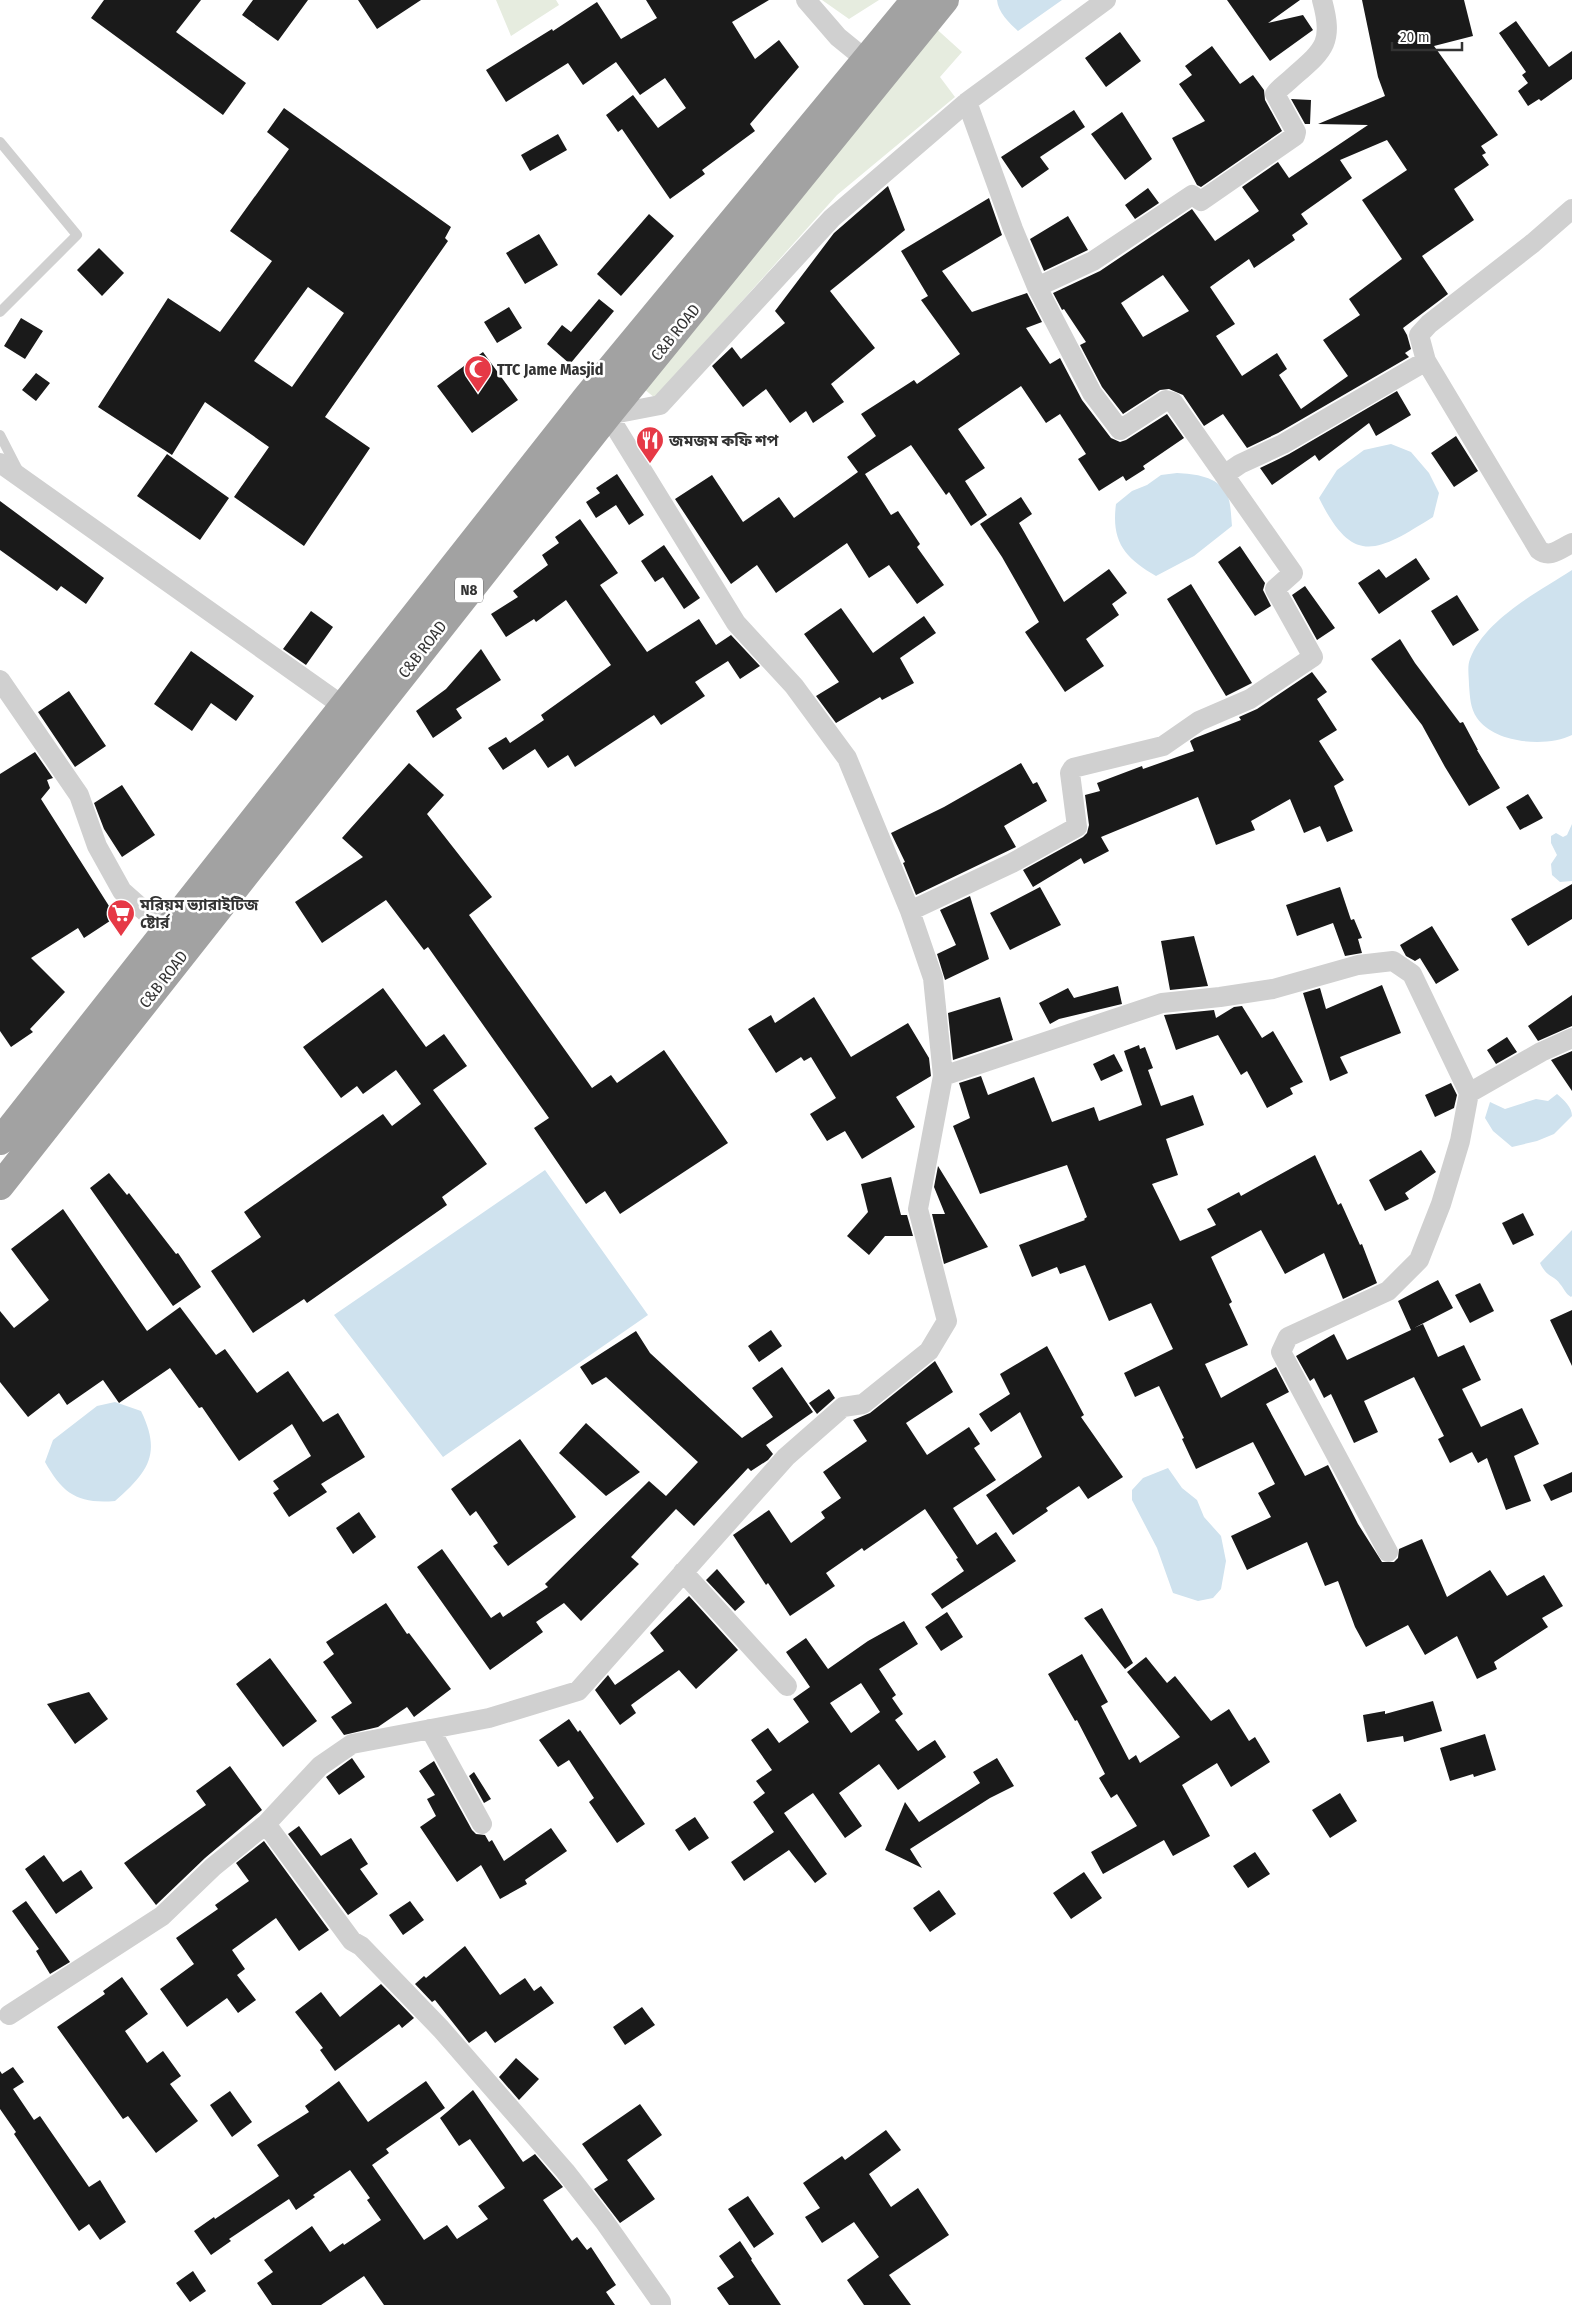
<svg xmlns="http://www.w3.org/2000/svg" width="1572" height="2305" viewBox="0 0 1572 2305" font-family="'Fira Sans Condensed','Noto Sans Bengali',sans-serif">
	<rect width="100%" height="100%" fill="#fff"/>
	<!-- green -->
	<path fill="#e6ecdf" d="M496,0h60l3,5 -48,31z
		M822,0h57l-30,19z
		M931,24l31,28 -22,25 15,20 -118,98 -182,203 -22,-18z"/>
	<!-- water -->
	<path fill="#cfe2ee" d="M997,0h65l-44,31c-9,-8 -20,-19 -21,-31z
		M1391,444l20,8 18,21 10,20 -6,24c-56,35 -80,50 -114,-19l18,-28 27,-20z
		M1177,473c18,1 40,3 50,21 4,9 4,22 5,32l-38,30 -38,20c-31,-18 -45,-34 -40,-72l16,-13 15,-6 14,-10z
		M1572,570v165c-26,13 -78,8 -95,-17 -7,-10 -7,-21 -8,-33 0,-8 -2,-19 1,-26 15,-40 68,-67 102,-89z
		M1572,824v57l-12,1 -8,-7 -1,-11 6,-9 -6,-12v-7l5,-3 7,4 4,-2z
		M1557,1094c7,6 15,13 15,22l-18,18 -17,7 -25,6 -19,-16 -8,-13 5,-16 15,7 31,-10 12,2z
		M545,1170l103,145 -205,142 -109,-142z
		M1572,1230v66l-1,1c-6,-4 -6,-7 -11,-13 -6,-9 -13,-6 -20,-21z
		M115,1402l26,9c21,43 7,61 -26,90 -37,3 -52,-7 -70,-39l8,-22 44,-34z
		M1168,1468l14,20 15,12 7,17 17,19 5,25 -5,28 -8,9 -15,3 -25,-8 -16,-45 -25,-48v-10l11,-12z"/>
	<!-- building -->
	<path fill="#1a1a1a" fill-rule="evenodd" d="M104,0h97l-25,32 70,51 -23,32 -132,-97z
		M253,0h55l-30,41 -36,-26z
		M358,0h63l-44,29z
		M646,0h123l-37,22 23,37 24,-19 20,27 -49,57 5,7 -53,39 3,4 -35,25 -48,-70 -4,3 -12,-17 27,-20 25,33 28,-20 -21,-30 -25,17 -24,-33 -33,23 -15,-22 -62,39 -20,-32 66,-41 1,2 44,-29 24,37 36,-21z
		M1227,0h73l-32,23 35,-8 10,15 -43,31z
		M1362,0h102l9,36 -39,10 64,89 -17,11 5,7 -4,2 7,10 -35,24 20,31 -52,36 26,38 -45,34 4,7 4,14 -6,4 4,4 -131,76 -31,15 -24,-34 -19,12 -21,-31 -14,-6 -9,1 -37,24 -21,-27 -22,-42 6,-3 -22,-33 -2,1 -9,-17 47,-22 92,-62 23,32 44,-30 -17,-24 36,-25 11,16 79,-53 -50,-1 67,-28 -7,-19zM1387,140l20,30 -45,30 40,59 -53,40 11,16 -37,25 25,36 -47,33 -22,-34 8,-6 -10,-16 -35,23 -26,-40 19,-12 -25,-37 39,-28 5,9 41,-28 -3,-5 16,-11 -7,-10 51,-36 -12,-18zM1163,275l26,36 -46,26 -22,-34z
		M1516,21l33,46 23,-16v28l-31,22 -2,-2 -11,7 -10,-15 10,-8 -6,-8 4,-3 -27,-39z
		M1120,32l21,29 -35,26 -21,-29z
		M1212,46l28,38 13,-9 11,15 1,10 17,31 -81,56 -4,-2 -25,-47 33,-17 -26,-37 13,-9 -7,-9z
		M1291,99l20,1 -1,24h-5z
		M284,108l167,119 -6,11 3,3 -123,176 45,31 -66,98 -70,-49 35,-50 -64,-45 -33,53 -74,-48 70,-109 52,34 52,-71 -42,-30 59,-82 -22,-17zM308,287l36,26 -52,74 -38,-26z
		M1074,110l11,17 -45,30 9,12 -27,19 -21,-31z
		M1122,112l30,47 -27,21 -34,-46z
		M558,134l9,16 -37,21 -9,-16z
		M888,186l17,44 -75,61 45,57 -44,36 13,18 -31,21 -7,-12 -16,12 -24,-34 -23,18 -31,-41 20,-19 9,12 44,-36 -10,-12 59,-78z
		M1148,188l11,15 -24,16 -10,-14z
		M989,198l13,37 -60,36 30,41 55,-19 15,29 -16,6 24,36 10,-6 22,42 29,38 9,4 6,-2 41,-26 17,24 -41,28 2,3 -19,12 -3,-5 -24,15 -21,-32 8,-5 -26,-40 -14,9 -25,-37 -63,43 27,39 -20,13 22,34 -16,11 -22,-34 -3,3 -35,-50 -46,29 26,41 7,-4 22,33 -3,3 27,38 -27,19 -28,-39 -20,13 -22,-35 -71,50 -19,-28 -26,19 -56,-85 37,-24 31,47 36,-25 15,21 64,-46 -11,-15 29,-21 -15,-22 53,-34 3,4 43,-30 -39,-54 7,-4 -27,-45z
		M649,214l25,22 -53,60 -24,-22z
		M1068,216l20,34 -44,21 -14,-32z
		M539,234l19,31 -33,19 -19,-31z
		M99,248l25,25 -22,23 -25,-26z
		M599,299l15,12 -44,53 -23,-20 15,-19 9,7z
		M509,307l13,21 -25,15 -13,-21z
		M21,318l22,13 -18,28 -21,-13z
		M483,352l35,48 -46,33 -35,-47z
		M36,373l14,10 -14,18 -14,-11z
		M1397,391l14,24 -35,21 -7,-13 -50,38 -4,-6 -43,30 -12,-17 29,-14z
		M1456,436l22,35 -24,16 -23,-34z
		M167,454l62,44 -29,42 -63,-44z
		M617,474l27,41 -15,10 -13,-20 -20,13 -10,-16 14,-9 -4,-5z
		M1021,497l11,17 -13,9 45,79 45,-33 18,24 -15,11 7,11 -33,24 18,27 -39,26 -40,-60 14,-10 -37,-65 -22,-33z
		M0,501l104,77 -18,26 -25,-18 -4,5 -57,-41z
		M580,519l38,54 -18,12 47,67 52,-33 17,26 15,-10 29,31 -20,13 -12,-18 -33,21 10,14 -44,29 -7,-10 -79,52 -7,-12 -20,13 -13,-19 -32,21 -15,-22 18,-11 4,6 34,-23 -3,-5 70,-50 -45,-65 -30,22 -2,-3 -28,18 -15,-23 27,-17 -5,-6 35,-26 -6,-10 17,-12 -4,-6z
		M664,545l36,53 -16,11 -21,-32 -8,5 -14,-21z
		M1240,546l25,37 -2,7 8,16 -16,10 -37,-54z
		M1416,558l14,21 -51,35 -21,-31 21,-14 7,9z
		M1191,584l61,99 -26,13 -59,-97z
		M1305,586l30,42 -18,12 -25,-45z
		M1457,595l22,35 -26,16 -22,-35z
		M841,608l32,45 51,-37 12,17 -36,25 14,25 -32,17 -2,-3 -44,26 -20,-27 23,-14 -35,-48z
		M311,611l22,16 -27,38 -23,-16z
		M1400,639l15,24 45,60 3,-1 15,28h-1l23,38 -31,18 -24,-39 -23,-42 -51,-66z
		M481,649l20,31 -45,29 6,9 -29,20 -17,-27 30,-22z
		M191,651l63,45 -18,25 -25,-18 -19,28 -38,-27z
		M1312,672l15,20 -10,7 20,31 -18,11 25,39 -10,6 19,45 -26,11 -7,-16 -16,7 -14,-34 -39,22 4,9 -39,15 -18,-48 -97,40 8,14 -25,13 -3,-6 -48,29 -10,-17 60,-33 4,-4 2,-8 -4,-30 15,-4 -3,-8 45,-17 1,3 51,-18 -4,-10 5,-3 46,-18 -2,-3 18,-8z
		M69,691l37,55 -31,21 -37,-55z
		M35,752l18,26 -6,2 3,8 -9,11 75,118 -32,21 -6,-10 -47,30 34,34 -35,37 3,3 -22,15 -11,-16v-257z
		M409,763l35,32 -17,19 65,83 -23,18 123,173 19,-13 6,8 47,-33 64,93 -108,71 -15,-23 -19,13 -52,-76 15,-10 -121,-171 -4,3 -38,-50 -64,43 -27,-41 68,-45 -21,-19z
		M1021,763l12,21 4,-2 10,19 -43,25 12,21 -100,48 -13,-32 2,-1 -14,-29 53,-26z
		M122,785l33,50 -33,22 -18,-28 -10,-26z
		M1528,794l15,24 -23,12 -14,-23z
		M1572,884v35l-44,27 -17,-27z
		M1040,887l21,38 -51,25 -20,-37z
		M1340,887l11,33 3,-1 8,19 -4,1 4,14 -17,3 -12,-33 -36,13 -11,-31z
		M970,896l19,63 -44,21 -8,-26 19,-9 -16,-35z
		M1432,926l27,44 -23,14 -16,-26 -5,3 -9,-5 -6,-11z
		M1194,936l14,50 -38,4 -9,-49z
		M1382,985l19,48 -61,24 8,16 -18,8 -27,-88 17,-5 6,21z
		M1118,986l4,18 -63,15 -9,5 -11,-21 29,-15 6,10z
		M383,988l43,59 18,-13 23,32 -34,24 54,74 -45,33 5,8 -140,98 -3,-4 -51,34 -42,-62 50,-34 -17,-25 139,-98 9,12 29,-22 -25,-34 -33,24 -6,-8 -16,12 -38,-51z
		M1572,995v31l-34,15 -10,-15z
		M814,997l37,60 57,-34 21,35 2,18 -35,21 19,30 -53,32 -17,-28 -18,10 -17,-27 26,-16 -25,-41 -7,4 -3,-4 -25,16 -28,-44 23,-14 4,8z
		M1000,997l13,43 -60,20 -5,-47z
		M1242,1006l20,32 11,-7 30,51 -13,6 3,6 -26,14 -20,-37 -6,4 -23,-40 -42,15 -12,-35 50,-5 2,8 18,-11z
		M1507,1037l10,15 -21,12 -9,-14z
		M1139,1045l1,4 5,-2 8,21 -5,2 13,36 32,-11 11,30 -38,14 12,36 -26,9 28,57 36,-16 -9,-16 32,-17 2,4 74,-41 23,50 3,-2 19,42 2,-1 15,39 -34,16 -19,-46 -39,21 -24,-44 -50,27 21,45 -3,2 19,41 -43,19 16,34 55,-31 13,25 -23,12 39,72 23,-11 30,59 24,38h12l4,-4 1,-9 23,-10 25,58 43,-27 17,26 37,-21 19,31 -21,12 6,9 -54,35 3,7 -20,10 -20,-43 -32,19 -17,-30 -42,22 -11,-20 -17,-46 -13,5 -18,-44 -60,28 -16,-34 40,-19 -13,-24 17,-9 -22,-42 -57,27 -14,-30 2,-1 -25,-52 -24,11 -11,-24 49,-24 -22,-46 -42,18 -24,-56 -25,9 -3,-7 -25,10 -13,-32 66,-25 -1,-1 3,-2 -20,-52 -87,29 -27,-68 17,-8 -11,-35 22,-7 7,19 46,-18 18,45 42,-15 5,14 43,-16 -18,-54z
		M1572,1051v40l-21,-31z
		M1114,1054l9,17 -22,10 -8,-17z
		M1451,1083l6,12 -3,13 -19,9 -10,-22z
		M1421,1150l15,22 -31,21 4,6 -24,12 -16,-31z
		M938,1166l50,81 -44,17 -12,-50h13l-11,-27z
		M109,1173l18,22 2,-2 47,61 2,-1 23,34 -28,19 -83,-118z
		M891,1177l10,38h6l6,21h-28l-16,19 -22,-19 21,-24 -7,-28z
		M63,1209l84,122 33,-24 36,48 9,-6 32,44 31,-22 35,51 15,-9 27,44 -44,27 6,8 -38,25 -16,-24 6,-4 -6,-8 38,-25 -19,-32 -53,37 -37,-54 -3,1 -29,-40 -51,35 -16,-23 -36,25 -8,-12 -31,24 -28,-35v-71l14,17 35,-28 -38,-51z
		M1523,1213l11,22 -21,10 -11,-22z
		M1438,1280l15,28 -39,20 9,-4 15,33 26,-12 17,35 -19,9 19,38 41,-19 17,36 -25,12 17,45 -25,9 -19,-52 -9,5 -6,-11 -22,11 -12,-24 6,-3 -30,-59 -50,24 14,31 -24,11 -23,-49 -7,4 -10,-20 -4,3 -14,-25 38,-22 13,26 64,-30 -13,-29z
		M1480,1283l14,28 -24,12 -15,-28z
		M1572,1310v56l-22,-46z
		M771,1330l11,16 -23,16 -11,-16z
		M636,1331l14,22 92,85 31,-21 -21,-29 30,-21 31,45 -47,33 7,9 -5,6 -17,11 -3,-3 -54,58 -18,-17 -45,48 8,7 -58,57 -17,-18 -28,19 7,10 -53,38 -73,-103 25,-18 49,69 9,-6 3,5 45,-30 -3,-3 104,-103 17,15 32,-34 -92,-85 -14,8 -12,-18z
		M1047,1346l37,69 -3,2 42,60 -35,22 -9,-13 -33,22 2,3 -35,24 -27,-40 56,-38 -22,-45 -29,20 -12,-18 31,-20 -10,-20z
		M935,1361l18,31 -47,31 21,32 42,-28 11,17 -6,4 22,32 -43,28 24,37 19,-13 20,29 -74,48 -11,-15 33,-23 -8,-12 2,-1 -33,-49 -61,42 -2,-3 -36,25 9,13 -45,30 -22,-33 -2,2 -33,-50 36,-25 22,33 34,-25 -4,-6 20,-14 -18,-26 44,-31 -14,-21 17,-7z
		M829,1389l6,9 -18,16 -8,-11z
		M586,1423l54,49 -34,24 -47,-43z
		M520,1439l56,78 -68,49 -15,-20 5,-3 -22,-32 -6,5 -19,-27z
		M1572,1472v20l-21,9 -8,-16z
		M359,1512l17,25 -23,17 -17,-26z
		M717,1569l28,33 -10,9 -29,-31z
		M689,1596l49,54 -42,39 -17,-19 -48,35 5,8 -16,12 -25,-35 13,-15 7,10 49,-34 -14,-18z
		M386,1603l21,31 2,-1 42,56 -37,28 -7,-10 -29,20 -34,8 -13,-18 21,-14 -29,-41 11,-8 -8,-12z
		M1102,1608l31,55 -8,6 -41,-51z
		M947,1612l16,25 -22,14 -16,-24z
		M904,1621l14,23 -39,25 17,26 -4,3 11,16 -8,6 23,31 17,-11 11,17 -48,33 -19,-26 -40,29 23,33 -17,12 -32,-45 -29,20 43,61 -12,9 -26,-33 -45,31 -13,-19 43,-30 -21,-30 12,-9 -9,-12 16,-11 -21,-30 17,-12 11,15 30,-21 -16,-23 17,-12 -24,-35 20,-14 22,31 40,-28zM861,1683l19,29 -29,21 -21,-30z
		M1082,1654l26,48 -7,4 28,54 7,-5 4,8 40,-26 -53,-65 19,-15 21,26 8,-7 36,45 18,-12 20,32 6,-4 15,25 -39,25 -14,-24 -35,22 28,51 -37,20 -9,-16 -61,34 -12,-22 46,-26 -20,-32 -6,4 -12,-20 6,-4 -28,-54 -2,1 -27,-47z
		M270,1658l47,63 -34,26 -47,-63z
		M89,1692l19,27 -33,25 -28,-40z
		M1433,1701l9,30 -38,11 -1,-6 -36,6 -4,-27 22,-4v3z
		M569,1719l9,13 2,-2 65,94 -28,19 -28,-41 5,-4 -25,-38 -11,7 -19,-27z
		M1485,1734l11,36 -22,7 -1,-3 -23,7 -10,-33z
		M352,1758l13,19 -26,18 -13,-18z
		M997,1758l17,28 -24,12 -80,51 12,19 -37,-18 20,-48 14,20 61,-39 -7,-11z
		M434,1761l38,69 4,4 9,1 4,7 3,-2 12,21 47,-33 16,23 -42,29 2,4 -27,15 -19,-34 -24,17 -37,-55 16,-11 -9,-17 8,-4 -16,-24z
		M230,1766l32,44 -57,48 -49,47 -32,-42 82,-58 -10,-14z
		M474,1772l17,27 -7,4 -15,-27z
		M1340,1793l17,28 -27,17 -18,-28z
		M695,1817l14,21 -20,13 -14,-21z
		M299,1826l22,30 30,-18 17,26 -8,5 18,25 -30,21 -60,-81z
		M264,1841l65,89 -30,21 -23,-33 -44,32 13,19 -8,6 19,25 -18,13 -11,-15 -40,29 -27,-38 34,-25 -18,-26 42,-29 -3,-4 34,-24 -13,-18z
		M1255,1852l15,22 -22,14 -15,-22z
		M44,1855l19,27 18,-12 12,18 -37,26 -31,-45z
		M1084,1872l18,26 -31,21 -18,-26z
		M939,1890l17,24 -26,18 -17,-24z
		M26,1901l44,61 -20,12 -14,-23 3,-2 -27,-38z
		M410,1901l14,19 -21,15 -14,-20z
		M465,1946l35,49 25,-17 9,13 7,-5 13,17 -59,40 -9,-12 -17,12 -34,-43 -3,2 -17,-18 9,-8 2,2z
		M122,1977l26,37 -23,17 22,32 16,-12 18,25 -11,8 28,37 -42,32 -28,-37 -5,3 -66,-92 48,-33 -2,-3z
		M381,1984l33,34 -12,10 -3,-4 -64,47 -15,-21 3,-2 -28,-36 26,-20 19,25z
		M642,2007l13,18 -30,20 -12,-18z
		M516,2058l23,21 -20,21 -20,-23z
		M13,2067l11,15 -11,7 21,31 6,-4 49,71 11,-7 26,42 -26,18 -11,-16 -10,7 -65,-97 2,-2 -16,-23v-38l2,3z
		M339,2081l29,41 58,-41 19,27 -59,41 3,4 -17,12 52,75 23,-15 10,14 31,-20 -10,-13 27,-18 -35,-49 -11,7 -19,-28 33,-28 50,72 12,-8 28,33 -20,13 29,41 5,-4 10,13 4,-3 25,38 -10,7 9,13h-231l-20,-29 -43,29h-49l-15,-22 16,-11 -9,-12 48,-34 18,26 13,-9 1,2 37,-25 -14,-20 3,-2 -20,-28 -37,25 2,2 -19,13 -7,-11 -60,40 2,2 -20,14 -17,-24 20,-14 1,2 64,-43 -22,-31 52,-33 -4,-6z
		M230,2091l22,31 -20,15 -22,-32z
		M640,2104l22,31 -35,25 28,39 -35,24 -26,-34 14,-9 -26,-36z
		M886,2130l15,20 -32,24 22,33 27,-19 31,47 -60,40 22,30h-47l-17,-25 32,-23 -25,-35 -32,21 -17,-26 15,-9 -17,-25 39,-27 3,4z
		M748,2196l26,38 -20,14 -26,-39z
		M740,2241l12,18 -1,1 30,45h-52l-12,-17 17,-11 -15,-21z
		M193,2271l13,20 -16,11 -14,-19z"/>
	<g fill="none" stroke-linecap="round" stroke-linejoin="round">
		<!-- service -->
		<path stroke="#d0d0d0" stroke-width="10" d="M0,142l77,93 -77,77
			M0,435l18,35"/>
		<!-- minor -->
		<path stroke="#d0d0d0" stroke-width="20" d="M806,0l32,37 27,22
			M1037,287l56,-26 99,-66 9,6 94,-65 1,-4 -21,-38c5,-7 12,-11 18,-17 31,-27 41,-34 29,-77
			M1426,361l113,189c11,9 22,-2 33,-7
			M0,463l343,243
			M1224,475l16,-11 43,-20 143,-83 -7,-26 10,-11 104,-81 39,-34
			M0,680l79,115 18,51 25,45 44,39
			M910,911l102,-48 65,-36 -7,-54 3,-5 90,-22 36,-25 51,-22 63,-42 -38,-68 18,-16 -120,-171 -7,-2 -46,30 -28,-37 -55,-106 -24,-58 -46,-127
			M943,1076l219,-73 58,-6 53,-8 85,-24 35,-4 19,13 57,119
			M1388,1552l-107,-200 7,-15 100,-46 31,-31 22,-56 19,-63 9,-48 72,-41 31,-14
			M683,1572l104,114
			M430,1729l52,95
			M9,2015l153,-99 51,-49 53,-43
			M661,2305v-3l-57,-81 -39,-50 -124,-142 -80,-83 -9,-5 -86,-117 54,-58 32,-22 137,-26 89,-27 208,-234 57,-50 20,-3 66,-53 18,-30 -29,-112 25,-133 -10,-98 -23,-67 -63,-153 -53,-72 -58,-63 -128,-208 52,-10 172,-187 135,-116 139,-102"/>
		<!-- trunk -->
		<path stroke="#a2a2a2" stroke-width="28" d="M0,1141l586,-743 329,-398
			M0,1186l608,-771 337,-415"/>
	</g>
	<!-- icons -->
	<defs>
		<g id="mosque-pin" transform="scale(1.4375)"><path d="M0 17L-7.5 6A9.5 9.5 0 1 1 7.5 6Z" fill="#e63946" stroke="#fff"/><path d="M3.5-4.9A6 6 0 1 0 3.5 4.9A5 5 0 1 1 3.5-4.9Z" fill="#fff"/></g>
		<g id="restaurant-pin" transform="scale(1.4375)"><path d="M0 17L-7.5 6A9.5 9.5 0 1 1 7.5 6Z" fill="#e63946" stroke="#fff"/><path d="M-5-6h1v4h1v-4h1v4h1v-4h1v5L-1.5 .5V6h-2V.5L-5-1ZM5-6V6H3V1.5H1.5Q1.5-4 5-6Z" fill="#fff"/></g>
		<g id="supermarket-pin" transform="scale(1.4375)"><path d="M0 17L-7.5 6A9.5 9.5 0 1 1 7.5 6Z" fill="#e63946" stroke="#fff"/><path d="M-6-5.5h2.5l.6 2H6L4.5 2H-2.5L-4.4-4H-6ZM-1.5 3.2a1.3 1.3 0 1 0 .1 0ZM3 3.2a1.3 1.3 0 1 0 .1 0Z" fill="#fff"/></g>
	</defs>
	<g fill-rule="evenodd">
		<use href="#mosque-pin" x="478" y="369"/>
		<use href="#restaurant-pin" x="650" y="440"/>
		<use href="#supermarket-pin" x="121" y="913"/>
	</g>
	<g text-anchor="middle" stroke-width="5" stroke-linejoin="round" paint-order="stroke">
		<!-- shield labels -->
		<rect fill="#fff" stroke="#707070" stroke-width="1" x="455" y="577.5" width="28" height="25" rx="4"/>
		<g font-size="15" font-weight="bold" fill="#333">
			<text x="469" y="595">N8</text>
		</g>
		<!-- street labels -->
		<g font-size="16" fill="#333" stroke="#fff">
			<text transform="translate(675 332) rotate(-51)" y="6">C&amp;B ROAD</text>
			<text transform="translate(422 649) rotate(-52)" y="6">C&amp;B ROAD</text>
			<text transform="translate(163 979) rotate(-52)" y="6">C&amp;B ROAD</text>
		</g>
		<!-- poi labels -->
		<g font-size="16" font-weight="bold" fill="#333" stroke="#fff" text-anchor="start">
			<text x="497" y="375">TTC Jame Masjid</text>
			<text x="669" y="446">জমজম কফি শপ</text>
			<text x="140" y="910">মরিয়ম ভ্যারাইটিজ<tspan x="140" dy="18">ষ্টোর্র</tspan></text>
		</g>
	</g>
	<!-- scale -->
	<path d="M1392 42v8h70v-8" fill="none" stroke="#333333" stroke-width="2.5"/>
	<text x="1400" y="42" font-size="15" fill="#333333" stroke="#ffffff" stroke-width="4" paint-order="stroke">20 m</text>
</svg>
